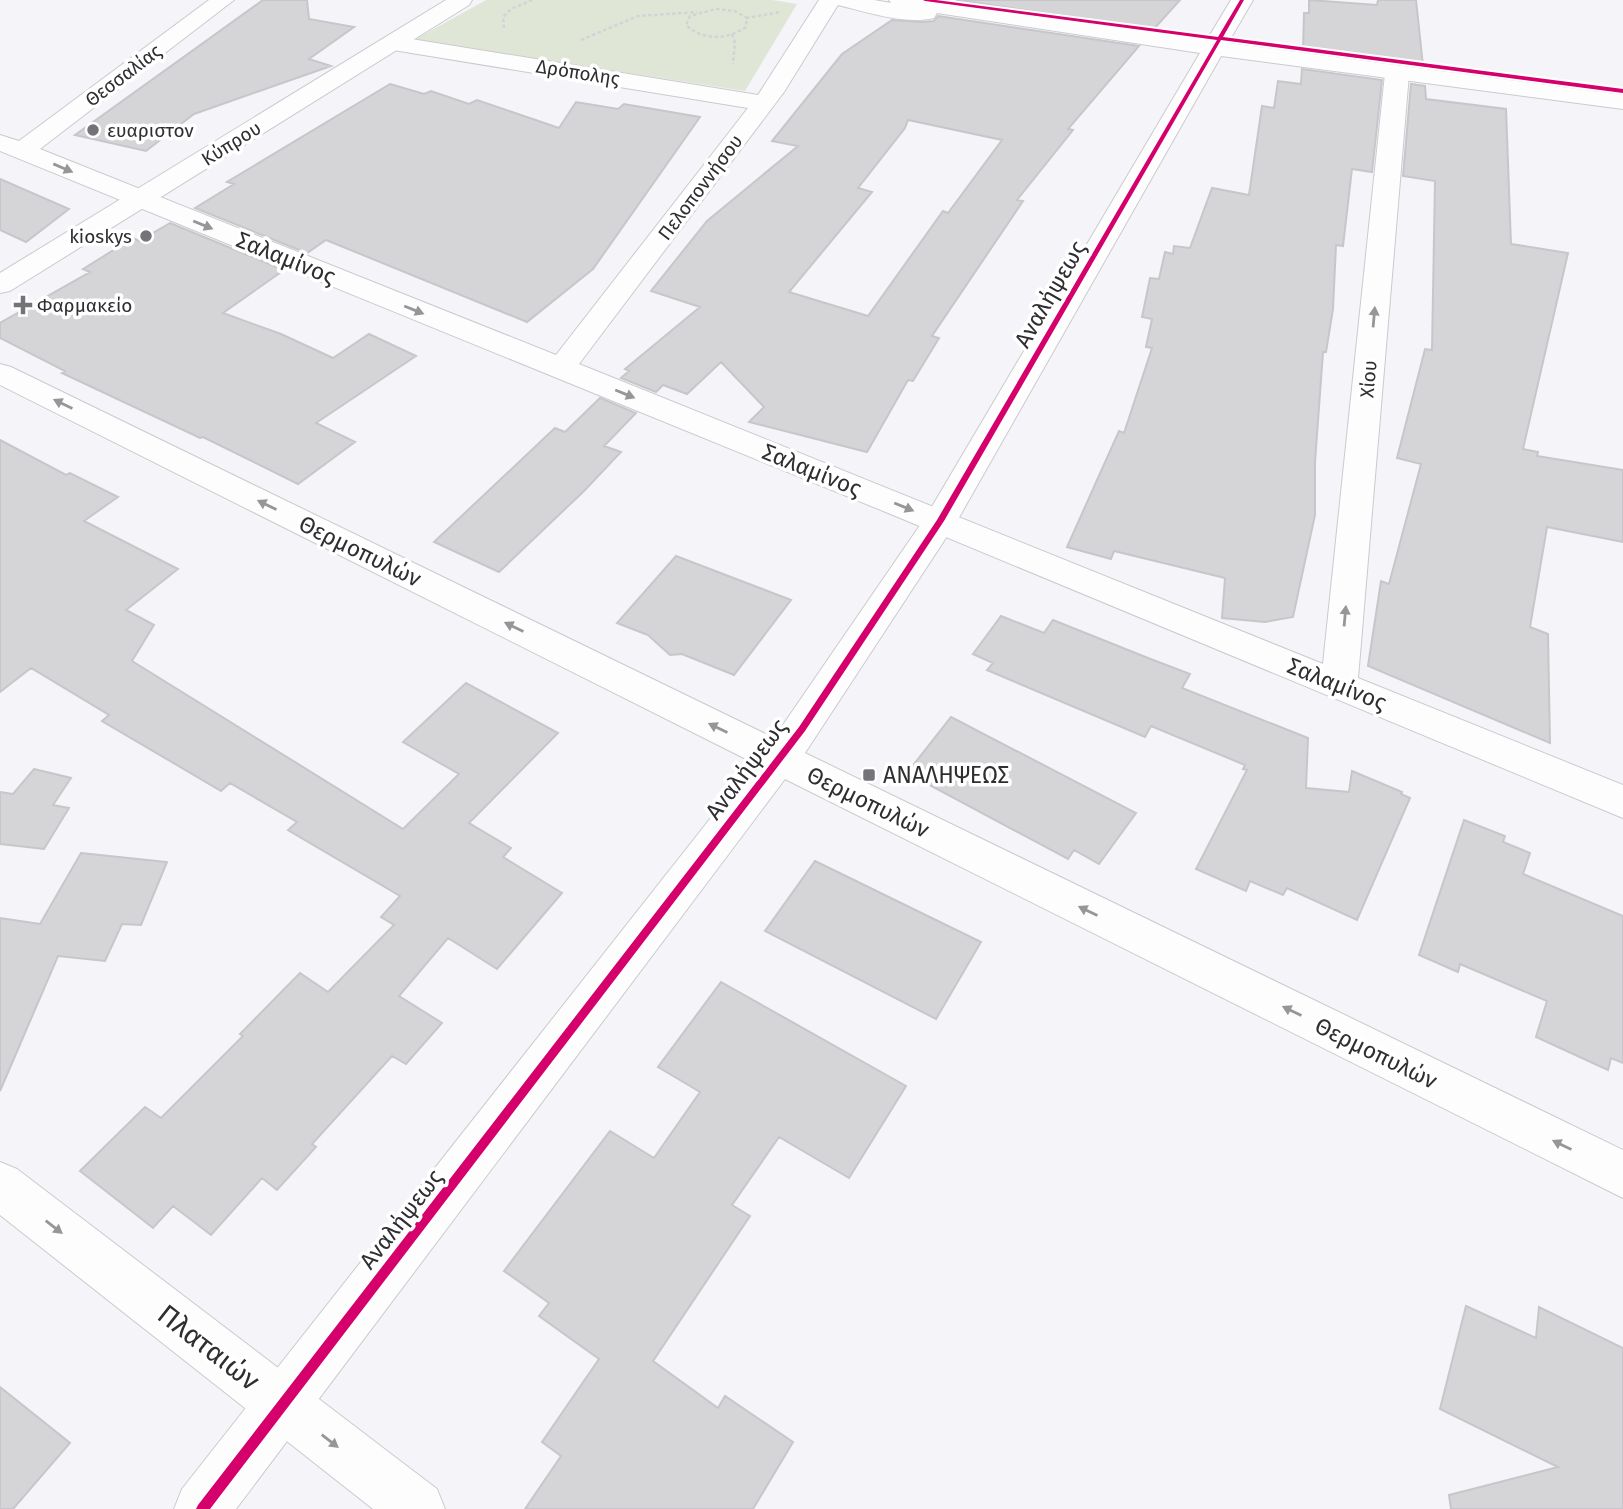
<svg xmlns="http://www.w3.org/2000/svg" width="1623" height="1509" viewBox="0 0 1623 1509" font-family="'Fira Sans',sans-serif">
	<rect width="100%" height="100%" fill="#f4f4f9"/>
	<!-- green -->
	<path fill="#e0e6d6" d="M486,0h286l25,4 -52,87 -331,-51z"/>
	<!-- building -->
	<path fill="#d5d4d7" stroke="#c7c6ca" stroke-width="2" fill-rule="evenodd" d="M263,0h44l2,19 45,8 -45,32 22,7 -137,48 -48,37 -71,-16z
		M956,0h224l-26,29z
		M1309,0l68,5 1,-5h38l7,66 -120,-16 1,-37h5z
		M938,16l201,30 -71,83 5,1 -56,70 6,1 -91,135 7,2 -26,43 -5,-1 -41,72 -118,-30 15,-15 -43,-45 -34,32 -24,-9 -7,7 -35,-14 8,-7 -4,-2 75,-62 -49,-16 56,-70 91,-75 -26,-5 70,-87 50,-34 30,2 12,-1zM908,120l94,20 -54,73 -5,-2 -75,105 -79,-24 83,-100 -14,-4 47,-60z
		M1302,69l80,11 -10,92 -20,-3 -9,77 -7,-1 -3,64 -7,43h-3l-8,110v53l-22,102 -28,5 -43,-4 3,-40 -111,-27 -3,8 -44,-12 52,-116 5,2 28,-85 -6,-1 6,-28 -10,-2 8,-39 9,1 6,-27 8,2 1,-8 16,2 22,-60 37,7 13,-89 12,2 4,-27 23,3z
		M390,84l34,10 7,-3 38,13 8,-4 82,28 17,-26 42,7 6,-5 76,13 -107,152 -66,53 -201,-82 -19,13 -112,-45 39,-24 -7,-2z
		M1411,84l14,2 1,13 80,10 5,135 57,9 -45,196 15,3 -1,4 86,14v72l-76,-15 -17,100 18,7 2,109 -182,-77 13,-85 8,3 32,-120 -24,-6 28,-109 7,1 3,-169 -32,-5z
		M0,179l69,30 -43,33 -26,-12z
		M170,223l114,47 -61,43 58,21 52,24 36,-24 47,22 -100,67 39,19 -57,42 -95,-47 -3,1 -138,-65 3,-2 -65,-33v-15l90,-51 -7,-3 50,-31 6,3z
		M600,398l36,15 -32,33 17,6 -37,39 -85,81 -65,-30 121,-114 10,4z
		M0,440l66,35 4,-2 48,24 -34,24 94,48 -52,41 28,15 -22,36 271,168 56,-55 -56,-32 63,-59 92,50 -89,90 42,25 -8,9 59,36 -65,76 -49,-31 -49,58 43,27 -36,41 -14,-8 -80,88 4,3 -39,43 -15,-12 -51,57 -38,-29 -20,22 -73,-57 65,-64 16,11 82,-82 -3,-2 60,-61 28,19 66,-67 -13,-8 19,-21 -112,-66 9,-8 -67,-39 -9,8 -119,-70 7,-6 -78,-47 -31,24z
		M676,556l115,44 -57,75 -52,-21 -12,1 -22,-20 -31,-12z
		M1001,616l43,17 9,-13 95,38 42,16 -8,14 126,50 -2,50 43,4 3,-21 50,21 -1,2 9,4 -53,122 -70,-32 -4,7 -33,-14 -4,10 -50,-22 51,-99 -4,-1 2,-4 -94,-39 -6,11 -158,-67 6,-7 -20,-9z
		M951,717l185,96 -37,51 -25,-14 -6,9 -161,-86z
		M34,769l37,9 -18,27 16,3 -25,41 -44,-5v-52l13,2z
		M1464,820l41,16 -2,6 27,11 -7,21 100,42v147l-12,-5 -3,12 -72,-33 11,-36 -87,-37 -2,8 -39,-17z
		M81,853l86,9 -26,63 -19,-1 -17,37 -47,-5 -58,135v-173l40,6z
		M815,861l166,81 -45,77 -171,-88z
		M721,982l185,104 -57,92 -70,-41 -47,68 18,11 -97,145 65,47 7,-12 68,46 -40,67h-228l36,-53 -19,-14 57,-83 -60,-43 10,-13 -45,-32 106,-140 44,27 46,-66 -42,-25z
		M1466,1306l70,32 3,-31 84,41v161h-172l-2,-14 109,-28 -118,-58z
		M0,1387l70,56 -57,66h-13z"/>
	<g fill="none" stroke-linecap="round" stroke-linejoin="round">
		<!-- minor casing -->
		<g stroke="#cbcbce" stroke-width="2">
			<path id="minor" d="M209,0h25l-194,149 516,206 192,-247 -355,-58 -8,-2 -3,-5 3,-5 8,-2 365,59 61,-95h22l-57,92 -205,272 744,300 62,-590 4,-5h16l4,5 -51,604 265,107v33l-730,-303 -893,-364v-16l19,6z
				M0,1162l17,7 420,320 8,20h-72l-373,-294z"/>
		</g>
		<!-- tertiary casing -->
		<g stroke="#cbcbce" stroke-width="2">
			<path id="tertiary" d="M446,0h26l-3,5 -459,286 -10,2v-20z
				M835,0h39l17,3 -2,-3h49l269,40 24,-40h22l-25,43 395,52v14l-402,-53 -264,465 -152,232 818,397v48l-838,-419 -549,730h-62l8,-20 572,-726 -754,-378v-21l11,3 763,371 153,-223 273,-462 -263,-40 -3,5c-30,7 -67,-6 -96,-13z"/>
		</g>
		<!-- path -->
		<path stroke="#d3d3d5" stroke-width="2.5" stroke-dasharray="3.5 2.5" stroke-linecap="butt" d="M716,9l19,2 12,7 -1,9c-19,13 -43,14 -60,-2l4,-9z
			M746,18l35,-6
			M504,28l-1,-11 8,-8 21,-9
			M732,34l3,9 -2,21
			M581,40l57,-24 59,-4"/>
		<!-- minor -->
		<use href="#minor" fill="#fdfdfe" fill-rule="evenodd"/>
		<!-- tertiary -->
		<use href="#tertiary" fill="#fdfdfe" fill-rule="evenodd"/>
		<!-- cycleway casing -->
		<g stroke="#fff" stroke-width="4">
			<path id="cycleway" d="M923,0h13l282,37 22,-37h4l-21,37 400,52v4l-402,-53 -277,481 -139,210 -595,778h-14l2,-4 601,-778 138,-207 280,-480 -292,-39z"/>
		</g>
		<!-- cycleway -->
		<use href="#cycleway" fill="#d6006c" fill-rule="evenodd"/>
	</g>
	<!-- one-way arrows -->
	<defs><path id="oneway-solid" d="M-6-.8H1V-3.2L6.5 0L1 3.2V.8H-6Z" transform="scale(1.75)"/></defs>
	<g fill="#969698">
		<use href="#oneway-solid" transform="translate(63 168) rotate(23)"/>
		<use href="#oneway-solid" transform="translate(203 225) rotate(22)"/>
		<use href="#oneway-solid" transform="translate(414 310) rotate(22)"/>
		<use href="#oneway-solid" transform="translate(1374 317) rotate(-85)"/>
		<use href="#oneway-solid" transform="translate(625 394) rotate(22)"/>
		<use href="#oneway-solid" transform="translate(63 404) rotate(-154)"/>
		<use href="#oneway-solid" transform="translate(267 505) rotate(-154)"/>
		<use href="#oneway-solid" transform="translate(904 507) rotate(22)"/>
		<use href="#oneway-solid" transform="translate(1345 616) rotate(-85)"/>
		<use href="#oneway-solid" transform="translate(514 627) rotate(-154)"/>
		<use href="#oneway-solid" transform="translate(718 728) rotate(-154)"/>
		<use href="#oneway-solid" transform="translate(1088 911) rotate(-154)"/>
		<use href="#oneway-solid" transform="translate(1292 1011) rotate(-154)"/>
		<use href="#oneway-solid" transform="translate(1562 1145) rotate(-154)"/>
		<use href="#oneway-solid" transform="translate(54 1227) rotate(38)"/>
		<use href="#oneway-solid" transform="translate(330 1441) rotate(38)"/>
	</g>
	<!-- markers -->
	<g fill="#747478" stroke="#fff" stroke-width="2.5">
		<circle cx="93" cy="130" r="7"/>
		<circle cx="146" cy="236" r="7"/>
		<path d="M19.5 294.5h7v7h7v7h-7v7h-7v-7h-7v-7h7z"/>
		<rect x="862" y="768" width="14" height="14" rx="3.5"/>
	</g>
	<g text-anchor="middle" stroke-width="7" stroke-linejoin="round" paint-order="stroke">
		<!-- far-street labels -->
		<g font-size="19" fill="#2f2f32" stroke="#fff">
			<text transform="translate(578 72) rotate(9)" y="7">Δρόπολης</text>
			<text transform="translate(123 75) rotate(-37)" y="7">Θεσσαλίας</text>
			<text transform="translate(231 143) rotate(-32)" y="7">Κύπρου</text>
			<text transform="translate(700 187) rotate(-53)" y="7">Πελοποννήσου</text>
			<text transform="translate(1368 379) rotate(-85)" y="7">Χίου</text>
		</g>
		<!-- far-poi labels -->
		<g font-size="19" fill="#2f2f32" stroke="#fff" text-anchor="start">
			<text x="107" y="137">ευαριστον</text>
			<text x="132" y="243" text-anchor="end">kioskys</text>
			<text x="37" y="312">Φαρμακείο</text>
		</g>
		<!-- street labels -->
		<g font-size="23" fill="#2f2f32" stroke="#fff">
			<text transform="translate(286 258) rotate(22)" y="8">Σαλαμίνος</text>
			<text transform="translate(1050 294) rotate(-60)" y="8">Αναλήψεως</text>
			<text transform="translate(812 470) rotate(22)" y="8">Σαλαμίνος</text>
			<text transform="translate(360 551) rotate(26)" y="8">Θερμοπυλών</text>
			<text transform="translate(1337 684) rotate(22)" y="8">Σαλαμίνος</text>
			<text transform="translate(746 769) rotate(-53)" y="8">Αναλήψεως</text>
			<text transform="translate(868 802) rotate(26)" y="8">Θερμοπυλών</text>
			<text transform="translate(1376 1053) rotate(26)" y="8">Θερμοπυλών</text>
			<text transform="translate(401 1219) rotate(-52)" y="8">Αναλήψεως</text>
		</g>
		<!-- poi labels -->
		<g font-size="23" fill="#2f2f32" stroke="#fff" text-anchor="start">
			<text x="883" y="783">ΑΝΑΛΗΨΕΩΣ</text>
		</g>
		<!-- near-street labels -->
		<g font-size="28" fill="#2f2f32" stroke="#fff">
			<text transform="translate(209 1347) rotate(38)" y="10">Πλαταιών</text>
		</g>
	</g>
</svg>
